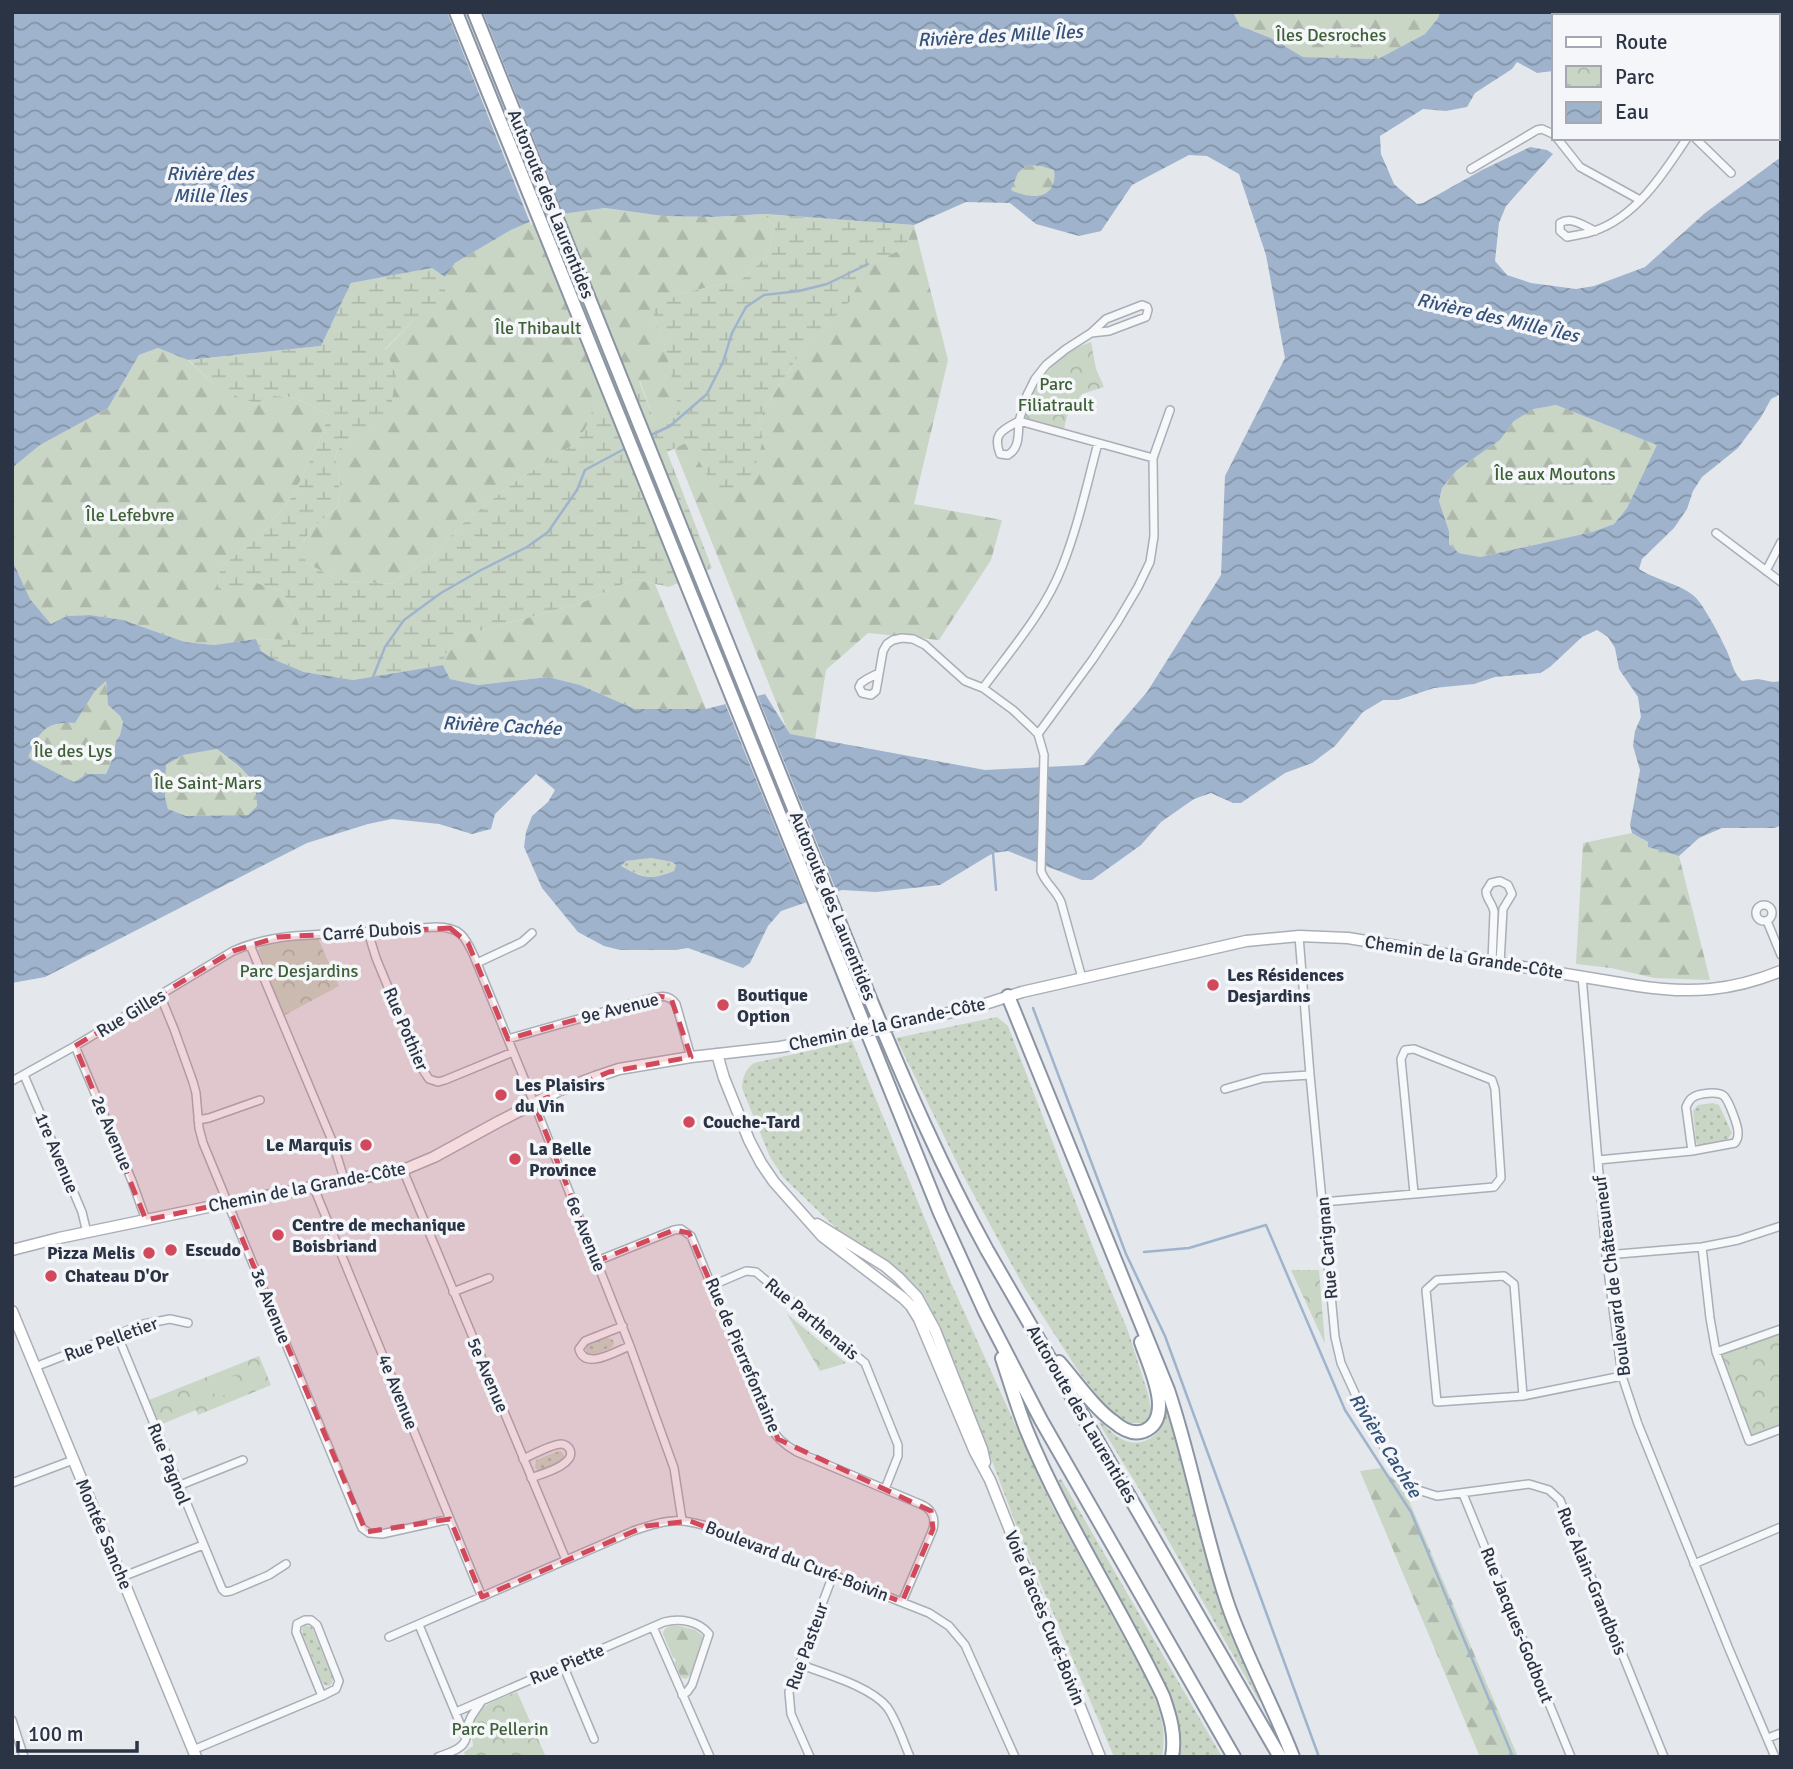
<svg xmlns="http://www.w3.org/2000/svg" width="1793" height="1769" viewBox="0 0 1793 1769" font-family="Signika,sans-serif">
	<defs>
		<pattern id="grass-dots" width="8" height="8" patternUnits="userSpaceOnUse" patternTransform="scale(1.75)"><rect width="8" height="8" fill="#c9d6c5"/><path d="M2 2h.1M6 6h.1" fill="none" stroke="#adb8ab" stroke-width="1.8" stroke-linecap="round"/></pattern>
		<pattern id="forest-firs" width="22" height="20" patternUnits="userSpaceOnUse" patternTransform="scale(1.75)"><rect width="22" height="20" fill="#c9d6c5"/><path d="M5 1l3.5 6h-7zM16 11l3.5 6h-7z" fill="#adb8ab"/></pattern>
		<pattern id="wetland-marsh" width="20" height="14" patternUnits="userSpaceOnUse" patternTransform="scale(1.75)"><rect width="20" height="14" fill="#c9d6c5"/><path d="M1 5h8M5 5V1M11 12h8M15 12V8" fill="none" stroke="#adb8ab"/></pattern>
		<pattern id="park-crowns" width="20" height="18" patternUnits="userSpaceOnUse" patternTransform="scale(1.75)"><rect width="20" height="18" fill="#c9d6c5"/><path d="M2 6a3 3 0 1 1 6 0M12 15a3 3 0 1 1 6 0" fill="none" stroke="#adb8ab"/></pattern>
		<pattern id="water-waves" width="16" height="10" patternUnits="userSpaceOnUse" patternTransform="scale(1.75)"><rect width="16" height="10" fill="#9fb4cc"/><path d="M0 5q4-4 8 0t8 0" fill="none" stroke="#8293a7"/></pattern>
	</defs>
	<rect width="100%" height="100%" fill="#e4e7ec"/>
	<!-- grass -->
	<path fill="url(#grass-dots)" d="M651,858l21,4 4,3 -2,7c-25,9 -30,5 -53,-6l5,-5z
		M997,1017l11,9 88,229 32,76 20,63 3,16 -3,9 -5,4h-13l-12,-5 -21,-22 -18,-24 -55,-85 -62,-114 -66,-135z
		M852,1041l100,244 100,221 96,176c12,29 19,43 14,75h-48l-96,-227 -64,-170 -33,-65 -26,-27 -58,-39 -54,-52 -13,-20 -28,-69c1,-12 3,-18 12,-25z
		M1713,1103l6,2 13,28 -5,7 -25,7 -4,-2 -2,-3 -3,-31 5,-6z
		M607,1337l6,3 1,4 -3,4 -19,8 -6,-3v-5l2,-3z
		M1165,1402l12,38 40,150 21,60 23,49 -2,2 -118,-209 -42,-69 2,-1c8,8 17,17 28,20 24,5 41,-19 36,-40z
		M559,1451l3,1 4,8 -27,11 -4,-3 1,-8z
		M1061,1479l161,278h-43l1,-17 -2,-15 -16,-45 -106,-198z
		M305,1625l7,2 21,51 -1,5 -3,3 -4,-1 -3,-3 -19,-47 -1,-7z"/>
	<!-- forest -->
	<path fill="url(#forest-firs)" d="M1233,12h207l-2,6 -13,16 -46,25 -76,-2 -32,-19 -31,-12z
		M1027,165l14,1 13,4c5,30 -25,30 -44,20l8,-17z
		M605,208l58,8 50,1 51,-3 11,14 -8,28 -25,23 -62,15 -22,12 -5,8 10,24 18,77 -25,10 -16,-44 -48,30 -6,17 -13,17 -60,38 -52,42 -28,31 -42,28 -54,-4 -30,-17 -7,-15 11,-19 27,-23 2,-25 -5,-25 7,-12 20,-12 9,-3 25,-54 -11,-25 28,-29 32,-26v-18l10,-14 56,-33 30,-13z
		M914,225l34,135 -34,144 88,16 -11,40 -52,80 -71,-7 -42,37 -11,69 -26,-5 -115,-286 14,-6 75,-2 -4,-17 5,-15 35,-53 50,-54 19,-37 37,-16z
		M158,348l30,12 22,21 48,23 16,-8 18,1 37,17 -9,25 -27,57 -36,43 -37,28 -2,20 36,-5 28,9 12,21 9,22 -15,6 -32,-1 -42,6 -29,-3 -62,-22 -33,-5 -23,1 -16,8 -21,-25 -18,-39v-92l28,-23 68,-37 31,-53z
		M1556,405l102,40 -31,63 -13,16 -22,8 -112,25 -21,-4 -10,-9v-13l-10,-30 3,-13 15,-18 43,-30 14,-19 20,-12z
		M634,579l21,5 51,125h-71l-55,-24 -32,-8 -70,8 -28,-6 -7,-14 3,-12 19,-18 116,-32z
		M106,680l2,25 12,11 3,6 -3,13 -4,6 -3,17 -7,16h-19l-13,8 -46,-24c11,-25 16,-37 47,-35l20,-32z
		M217,749l28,23 12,18v16l-9,9 -62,1 -18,-7 -3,-12 1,-32 17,-10z
		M1632,833l16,9v5l31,9 31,124 -56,-2 -43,-10 -35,-4 7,-121z
		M1381,1468l23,21 114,268h-38l-120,-286z
		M680,1626l15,4 8,6 -12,38 -5,5 -5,-2 -7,-15 2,-1 -1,-3h-2l-10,-24c1,-9 10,-8 17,-8z"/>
	<!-- wetland -->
	<path fill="url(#wetland-marsh)" d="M764,214l150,11 -9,23 -37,16 -18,37 -51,54 -35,53 -5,15 4,17 -12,42 -18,16 -15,-4 -30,-52 -21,10 45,116 -43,19 -35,-8 -53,24 -116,32 -19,18 -3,12 -90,15 -49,-8 -30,-12 -13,-9 -5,-12 32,1 14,-6 -8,-22 -12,-21 -28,-9 -25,13 -11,-8 2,-20 37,-28 36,-43 27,-57 9,-25 -37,-17 -18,-1 -15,8 -21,-7 -28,-16 -21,-21 132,-14 30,-63 81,-15 13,9v18l-14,23 -18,3 -28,28 11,26 -6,39c-6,5 -12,11 -19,15 -17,10 -25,7 -36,27l5,25 -2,25 -27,23 -11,19 7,15 30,17 54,4 42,-28 28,-31 52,-42 60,-38 13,-17 6,-17 47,-30 17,43 24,-9 -17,-77 -10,-24 4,-8 23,-12 62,-15 25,-23 8,-28z"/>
	<!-- park -->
	<path fill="url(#park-crowns)" d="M1091,342l5,27 8,18 -22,7 -15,22 -3,13 -43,-9 12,-32 32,-36z
		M318,938l21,48 -56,30 -25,-67 7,-4z
		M1291,1270h28l6,74z
		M787,1314l59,49 -26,8z
		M1781,1328v101l-32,12 -33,-89z
		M259,1356l12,29 -73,30 -2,-5 -36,15 -11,-25z
		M517,1692l29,65h-80l-2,-5 9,-6c0,-7 -4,-15 -2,-23 6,-19 30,-24 46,-31z"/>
	<!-- garden -->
	<path fill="#c9d6c5" d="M236,1375l6,13 -26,10 -5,-13z"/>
	<!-- water -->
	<path fill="url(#water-waves)" fill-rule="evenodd" d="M12,12h1221l7,14 31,12 32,19 75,2 47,-25 13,-16 2,-6h182l-4,4h-65v55l-16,2 -20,-11 -5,7 -37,24 -8,14 -21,4 -23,-2 -43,27 1,18 13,30 23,20 6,-1 59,-33 48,-23 17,3 6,4 -47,52 -7,17 -4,38 12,14 24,8 45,6 18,-3 51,-19 60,-54 76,-56v237l-10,5 -10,18 -23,31 -36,29 -9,14 -6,18 -13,19 -32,31 -3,10c16,11 46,16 58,30 8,9 23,37 28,48 7,13 6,23 17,34l16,-2 15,3 8,-1v144l-6,3h-53l-23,10 -20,18 -31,-9v-5l-16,-9 -2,-8 10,-55 -7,-24 2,-15 6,-14 -3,-20 -19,-28 -4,-21 -7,-11 -11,-7 -15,7 -32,30 -10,6 -45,4 -21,7 -40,4 -36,12h-15l-20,12 -28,34 -23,17 -27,10 -44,30h-8l-22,-10 -17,6 -33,23 -20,23 -49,35h-10l-74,-29 -15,2 -53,32 -64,7 -34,-2 -61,21 -13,15 -18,37 -7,5 -55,-20 -13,2h-55l-16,-4 -26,-14 -36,-44 -18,-41 2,-15 6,-16 16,-14 7,-12 -19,-16 -41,40 -4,15 -19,5 -33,-10 -47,-5 -24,5 -61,19 -262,134 -33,6v-423l18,39 21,25 16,-8 23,-1 33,5 62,22 29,3 42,-6 5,12 14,9 29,12 49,8 90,-15 7,14 28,6 70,-8 32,8 55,24h71l59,-15 25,40 195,36 99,-5 63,-73 74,-117 4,-99 60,-118 -19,-103 -27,-81 -32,-18 -18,-1 -57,30 -31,46 -22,5 -43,-12 -26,-21 -44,-1 -52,23 -149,-11 -52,3 -50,-1 -58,-8 -64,9 -30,13 -56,33 -10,14 -13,-9 -81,15 -30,63 -133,14 -30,-12 -19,7 -31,53 -68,37 -28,23zM1027,165l14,1 13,4c4,30 -24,30 -43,20l7,-17zM1556,405l101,40 -30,63 -13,16 -22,8 -112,25 -21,-4 -10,-9v-13l-10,-30 3,-13 15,-18 43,-30 14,-19 20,-12zM106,681l2,24 12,11 3,6 -3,13 -4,6 -3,17 -7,16h-19l-13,8 -46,-24c11,-25 16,-37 47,-35l20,-32zM217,749c22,18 41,27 40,57l-9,9 -62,1 -18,-7 -3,-12 1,-32 17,-10zM651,858l21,4 4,3 -2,6c-25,10 -30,7 -53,-5l5,-5z"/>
	<!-- pier -->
	<path fill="#e4e7ec" d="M447,12h36l82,205 -23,4 -11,4z
		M756,692l82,203 -31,10 -83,-204z"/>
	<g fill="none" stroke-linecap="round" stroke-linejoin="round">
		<!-- stream -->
		<path stroke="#9fb4cc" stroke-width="2.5" d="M647,437l23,-11 37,-32 16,-32 9,-29 14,-26 18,-12 35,-4 28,-7 41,-20
			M373,677l12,-30 19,-27 37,-27 40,-23 46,-23 21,-15 29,-42 8,-20 41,-22
			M991,853h2l3,37
			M1033,1008l93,246 39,82 154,421
			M1144,1252l45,-4 77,-23 79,185 66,102 102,245"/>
		<!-- street casing -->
		<g stroke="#a9aeb7" stroke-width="10">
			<path id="street" d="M1769,12l6,4
				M1741,16l1,-4
				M1777,110l4,3
				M1557,138l23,29 60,33
				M1695,138l36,35
				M1471,169l66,-39 5,-1 11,5
				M1595,231c-11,-5 -23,-15 -35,-8v8l7,6c9,-2 19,-3 27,-6 42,-14 70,-58 93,-93
				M1091,333l18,-2 37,-14 2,-7 -1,-3 -5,-2 -36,14 -15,14 -25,16 -20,16 -11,14 -8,16 -8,26 134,37
				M1019,421c-1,13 1,27 -11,34l-8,-1c-8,-21 3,-24 19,-33z
				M1716,533l65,49
				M1766,571l15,-29
				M879,673l-12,6 -6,4 -2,4 3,6 9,2 5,-4 7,-40 4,-7 6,-4 9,-2 11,1 12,6 40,36 18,7 30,22 18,17 7,7 6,21 -3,116c4,12 15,19 20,31l21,76
				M983,688c28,-38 62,-77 79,-121 16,-40 25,-83 36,-124
				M1038,734l55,-75 25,-38 20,-34 12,-25 4,-26 -1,-78 17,-48
				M1756 913a8 8 0 1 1 16 0a8 8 0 1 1-16 0Z
				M1767,921l14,34
				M368,932l8,26 45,109 8,12 9,3 7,-2 68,-28
				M1299,936l11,139 25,262 6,26 22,48 40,69 12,9 22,7 92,-12 20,6 11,10 104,257
				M250,945l83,198 12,39
				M1492,962l2,-50c-1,-8 -8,-13 -8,-21l5,-8 9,-2 8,4 4,9 -9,15 -3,54
				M477,963l45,-21 10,-9
				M1582,976l24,279 16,121 16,48 91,225 46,108
				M160,995l14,34 19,53 3,11 3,35 4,15 159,385 7,5 13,1 68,-15
				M508,1039l137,-39c11,-3 23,-8 31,4l15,53
				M75,1046l57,135 14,39
				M24,1075l58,137 5,21
				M12,1081l63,-35 158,-95c20,-9 40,-13 61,-15l142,-9c24,0 29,9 38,29l56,137 100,253 44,122 8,52
				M1225,1089l38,-11 47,-3
				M198,1120l11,-2 51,-18
				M1598,1160l94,-9 43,-8c3,-5 3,-5 3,-11 0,-6 -9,-31 -14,-36 -6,-5 -26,-3 -32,2 -3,2 -4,5 -6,9l6,44
				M403,1170l163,390
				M314,1188l168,409
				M1323,1202l171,-15 7,-9 -6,-89 -3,-9 -78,-31 -9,1 -4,9 13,134
				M1702,1247l8,71 6,34 33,89 32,-12
				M1606,1255l96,-8 36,-7 43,-14
				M597,1261l77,-31 7,-1 10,7 77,187c7,14 16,22 29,29l123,52c11,4 16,13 13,25l-31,73
				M713,1285l33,-14 10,1 109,91 33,82v11l-13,33
				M453,1292l36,-14
				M623,1326l-38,15 -6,8c6,22 37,2 51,-3
				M117,1334l105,255 3,3 6,-1 38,-16 17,-11
				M1716,1352l65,-23
				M35,1367l109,-43 26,-5 18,4
				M1523,1396l-9,-112 -10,-8 -67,4 -11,10 11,112 86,-6 99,-20
				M523,1459c9,-4 29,-15 38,-15 4,0 8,3 9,6 6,15 -29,24 -39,28
				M12,1483l61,-23
				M178,1486l65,-26
				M1463,1494l108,263
				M1694,1564l87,-37
				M122,1577l81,-32
				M419,1625l47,113c-2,11 -18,15 -28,19
				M653,1627l57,130
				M389,1637l244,-106c36,-13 49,-14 86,-1l210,83 20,13 16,19 50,112
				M799,1664c26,10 71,22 88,43 10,14 16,34 23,50
				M563,1665l31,74
				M456,1712l208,-90c16,-4 35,-1 45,12l-17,51 -5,7 -5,3
				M12,1720l12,37
				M464,1734l7,-17 10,-15
				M1768,1738l13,-5
				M193,1750l129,-54 14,-7 3,-8 -22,-56 -6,-5h-6l-8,4 -1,8 26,64
				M810,1757l-19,-43 -2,-22 44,-117"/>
		</g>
		<!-- secondary casing -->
		<g stroke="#a9aeb7" stroke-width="13">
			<path id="secondary" d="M905,1023l77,-18 40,-13 224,-51 53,-5 49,2 290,48c52,8 94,5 143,-15
				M717,1054l7,24 25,62 12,23 13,19 48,54 81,62 8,8 8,13 56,133 15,28 110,277
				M817,1224l68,42 14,12 18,19 18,33 47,119 3,13
				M12,1250l47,-12 154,-32 190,-36 31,-13 64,-35 60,-31 37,-14 24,-8 72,-12 89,-10 63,-12
				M12,1311l184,446"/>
		</g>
		<!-- highway casing -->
		<g stroke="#8b94a3" stroke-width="16">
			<path id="highway" d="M456,12l484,1201 45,99 56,108 193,337
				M474,12l395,984c36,87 73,172 118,254l293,507
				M1008,996l160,394c24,71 36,145 60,215 18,52 45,100 65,152
				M1002,1358c8,24 15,48 24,71 38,93 94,177 137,267 7,20 13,39 9,61
				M1059,1362c16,18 35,46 55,60 8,7 19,13 30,9 32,-13 4,-67 -3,-89"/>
		</g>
		<!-- street -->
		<use href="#street" stroke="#f7f8fa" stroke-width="7"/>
		<!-- secondary -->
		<use href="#secondary" stroke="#fff" stroke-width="10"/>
		<!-- highway -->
		<use href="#highway" stroke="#fff" stroke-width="12"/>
		<!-- secondary-bridge casing -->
		<g stroke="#a9aeb7" stroke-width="13" stroke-linecap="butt">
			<path id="secondary-bridge" d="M843,1035l62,-12"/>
		</g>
		<!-- secondary-bridge -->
		<use href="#secondary-bridge" stroke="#fff" stroke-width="10"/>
	</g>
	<!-- marked area -->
	<path fill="#d1495b" fill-opacity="0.2" stroke="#d1495b" stroke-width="5" stroke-dasharray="14 9" stroke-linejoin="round" d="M450,928l18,15 40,96 150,-43 13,2 20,59 -82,15 -75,31 63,158 77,-31 15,3 89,206 153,72 2,18 -31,73 -212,-81 -44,5 -164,71 -32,-78 -84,13 -139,-329 -81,17 -71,-174 158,-95 45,-14z"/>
	<!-- markers -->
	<g fill="#d1495b" stroke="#f4f6f9" stroke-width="2.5">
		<circle cx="1213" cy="985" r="7"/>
		<circle cx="723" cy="1005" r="7"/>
		<circle cx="501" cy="1095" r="7"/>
		<circle cx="689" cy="1122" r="7"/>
		<circle cx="366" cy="1145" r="7"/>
		<circle cx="515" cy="1159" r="7"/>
		<circle cx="278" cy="1235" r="7"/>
		<circle cx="171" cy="1250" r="7"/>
		<circle cx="149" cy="1253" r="7"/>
		<circle cx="51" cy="1276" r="7"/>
	</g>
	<g text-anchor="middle" stroke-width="7" stroke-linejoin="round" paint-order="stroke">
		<!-- park labels -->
		<g font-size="18" fill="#3f6138" stroke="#f4f6f9">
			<text x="1331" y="41">Îles Desroches</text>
			<text x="538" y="334">Île Thibault</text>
			<text x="1056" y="390">Parc<tspan x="1056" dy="21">Filiatrault</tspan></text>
			<text x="1555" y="480">Île aux Moutons</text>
			<text x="130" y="521">Île Lefebvre</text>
			<text x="73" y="757">Île des Lys</text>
			<text x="208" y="789">Île Saint-Mars</text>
			<text x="299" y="977">Parc Desjardins</text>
			<text x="500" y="1735">Parc Pellerin</text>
		</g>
		<!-- street labels -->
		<g font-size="18" fill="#2b3445" stroke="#f4f6f9">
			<text transform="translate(551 204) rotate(68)" y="6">Autoroute des Laurentides</text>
			<text transform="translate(833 906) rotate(68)" y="6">Autoroute des Laurentides</text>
			<text transform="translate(372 931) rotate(-4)" y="6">Carré Dubois</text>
			<text transform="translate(1464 957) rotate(9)" y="6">Chemin de la Grande-Côte</text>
			<text transform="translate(620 1008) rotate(-14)" y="6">9e Avenue</text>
			<text transform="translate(131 1013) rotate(-31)" y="6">Rue Gilles</text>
			<text transform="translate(887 1024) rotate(-12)" y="6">Chemin de la Grande-Côte</text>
			<text transform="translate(406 1029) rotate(67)" y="6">Rue Pothier</text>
			<text transform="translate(112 1133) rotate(67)" y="6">2e Avenue</text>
			<text transform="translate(57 1153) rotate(67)" y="6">1re Avenue</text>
			<text transform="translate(307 1187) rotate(-11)" y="6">Chemin de la Grande-Côte</text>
			<text transform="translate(586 1234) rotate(68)" y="6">6e Avenue</text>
			<text transform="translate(1327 1248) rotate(-95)" y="6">Rue Carignan</text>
			<text transform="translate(1612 1276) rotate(-97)" y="6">Boulevard de Châteauneuf</text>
			<text transform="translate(271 1306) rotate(68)" y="6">3e Avenue</text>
			<text transform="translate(812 1319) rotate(40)" y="6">Rue Parthenais</text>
			<text transform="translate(111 1339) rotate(-20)" y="6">Rue Pelletier</text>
			<text transform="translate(743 1355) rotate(67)" y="6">Rue de Pierrefontaine</text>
			<text transform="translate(488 1375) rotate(67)" y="6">5e Avenue</text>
			<text transform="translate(398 1392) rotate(68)" y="6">4e Avenue</text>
			<text transform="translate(1082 1414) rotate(60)" y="6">Autoroute des Laurentides</text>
			<text transform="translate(169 1464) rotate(68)" y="6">Rue Pagnol</text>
			<text transform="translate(104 1534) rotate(67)" y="6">Montée Sanche</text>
			<text transform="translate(797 1561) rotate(21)" y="6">Boulevard du Curé-Boivin</text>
			<text transform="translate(1592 1581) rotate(68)" y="6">Rue Alain-Grandbois</text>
			<text transform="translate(1045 1618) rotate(68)" y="6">Voie d'accès Curé-Boivin</text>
			<text transform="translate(1517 1625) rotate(68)" y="6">Rue Jacques-Godbout</text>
			<text transform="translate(807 1646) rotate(-70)" y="6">Rue Pasteur</text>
			<text transform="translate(567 1664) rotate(-23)" y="6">Rue Piette</text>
		</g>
		<!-- poi labels -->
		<g font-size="18" font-weight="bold" fill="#2b3445" stroke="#f4f6f9" text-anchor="start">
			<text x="1227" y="981">Les Résidences<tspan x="1227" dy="21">Desjardins</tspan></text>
			<text x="737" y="1001">Boutique<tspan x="737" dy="21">Option</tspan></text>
			<text x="515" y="1091">Les Plaisirs<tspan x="515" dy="21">du Vin</tspan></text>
			<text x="703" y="1128">Couche-Tard</text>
			<text x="352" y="1151" text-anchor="end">Le Marquis</text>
			<text x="529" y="1155">La Belle<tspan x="529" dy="21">Province</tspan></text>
			<text x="292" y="1231">Centre de mechanique<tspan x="292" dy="21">Boisbriand</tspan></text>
			<text x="185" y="1256">Escudo</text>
			<text x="135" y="1259" text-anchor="end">Pizza Melis</text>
			<text x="65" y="1282">Chateau D'Or</text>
		</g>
		<!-- water labels -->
		<g font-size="19" font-style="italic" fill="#34527a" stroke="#f4f6f9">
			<text transform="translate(1000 35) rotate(-3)" y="7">Rivière des Mille Îles</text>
			<text x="210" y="180">Rivière des<tspan x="210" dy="22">Mille Îles</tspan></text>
			<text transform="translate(1498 317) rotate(13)" y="7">Rivière des Mille Îles</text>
			<text transform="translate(502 725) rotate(3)" y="7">Rivière Cachée</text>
			<text transform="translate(1386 1445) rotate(58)" y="7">Rivière Cachée</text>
		</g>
	</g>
	<!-- border -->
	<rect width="1793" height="1769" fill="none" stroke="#2b3445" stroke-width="28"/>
	<!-- legend -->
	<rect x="1552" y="14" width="228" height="126" fill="#f4f6f9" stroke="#a4a8b1" stroke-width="2"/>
	<rect x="1566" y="37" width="35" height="10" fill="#ffffff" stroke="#a4a8b1" stroke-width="2"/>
	<text x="1615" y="49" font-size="21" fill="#2b3445">Route</text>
	<rect x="1566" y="66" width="35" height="21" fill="url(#park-crowns)" stroke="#a4a8b1" stroke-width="2"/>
	<text x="1615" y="84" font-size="21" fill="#2b3445">Parc</text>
	<rect x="1566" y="102" width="35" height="21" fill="url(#water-waves)" stroke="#a4a8b1" stroke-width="2"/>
	<text x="1615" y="119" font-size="21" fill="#2b3445">Eau</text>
	<!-- scale -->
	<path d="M18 1741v10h119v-10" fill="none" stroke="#2b3445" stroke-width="3.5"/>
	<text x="28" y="1741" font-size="21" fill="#2b3445" stroke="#f4f6f9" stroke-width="5" paint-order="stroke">100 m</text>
</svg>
